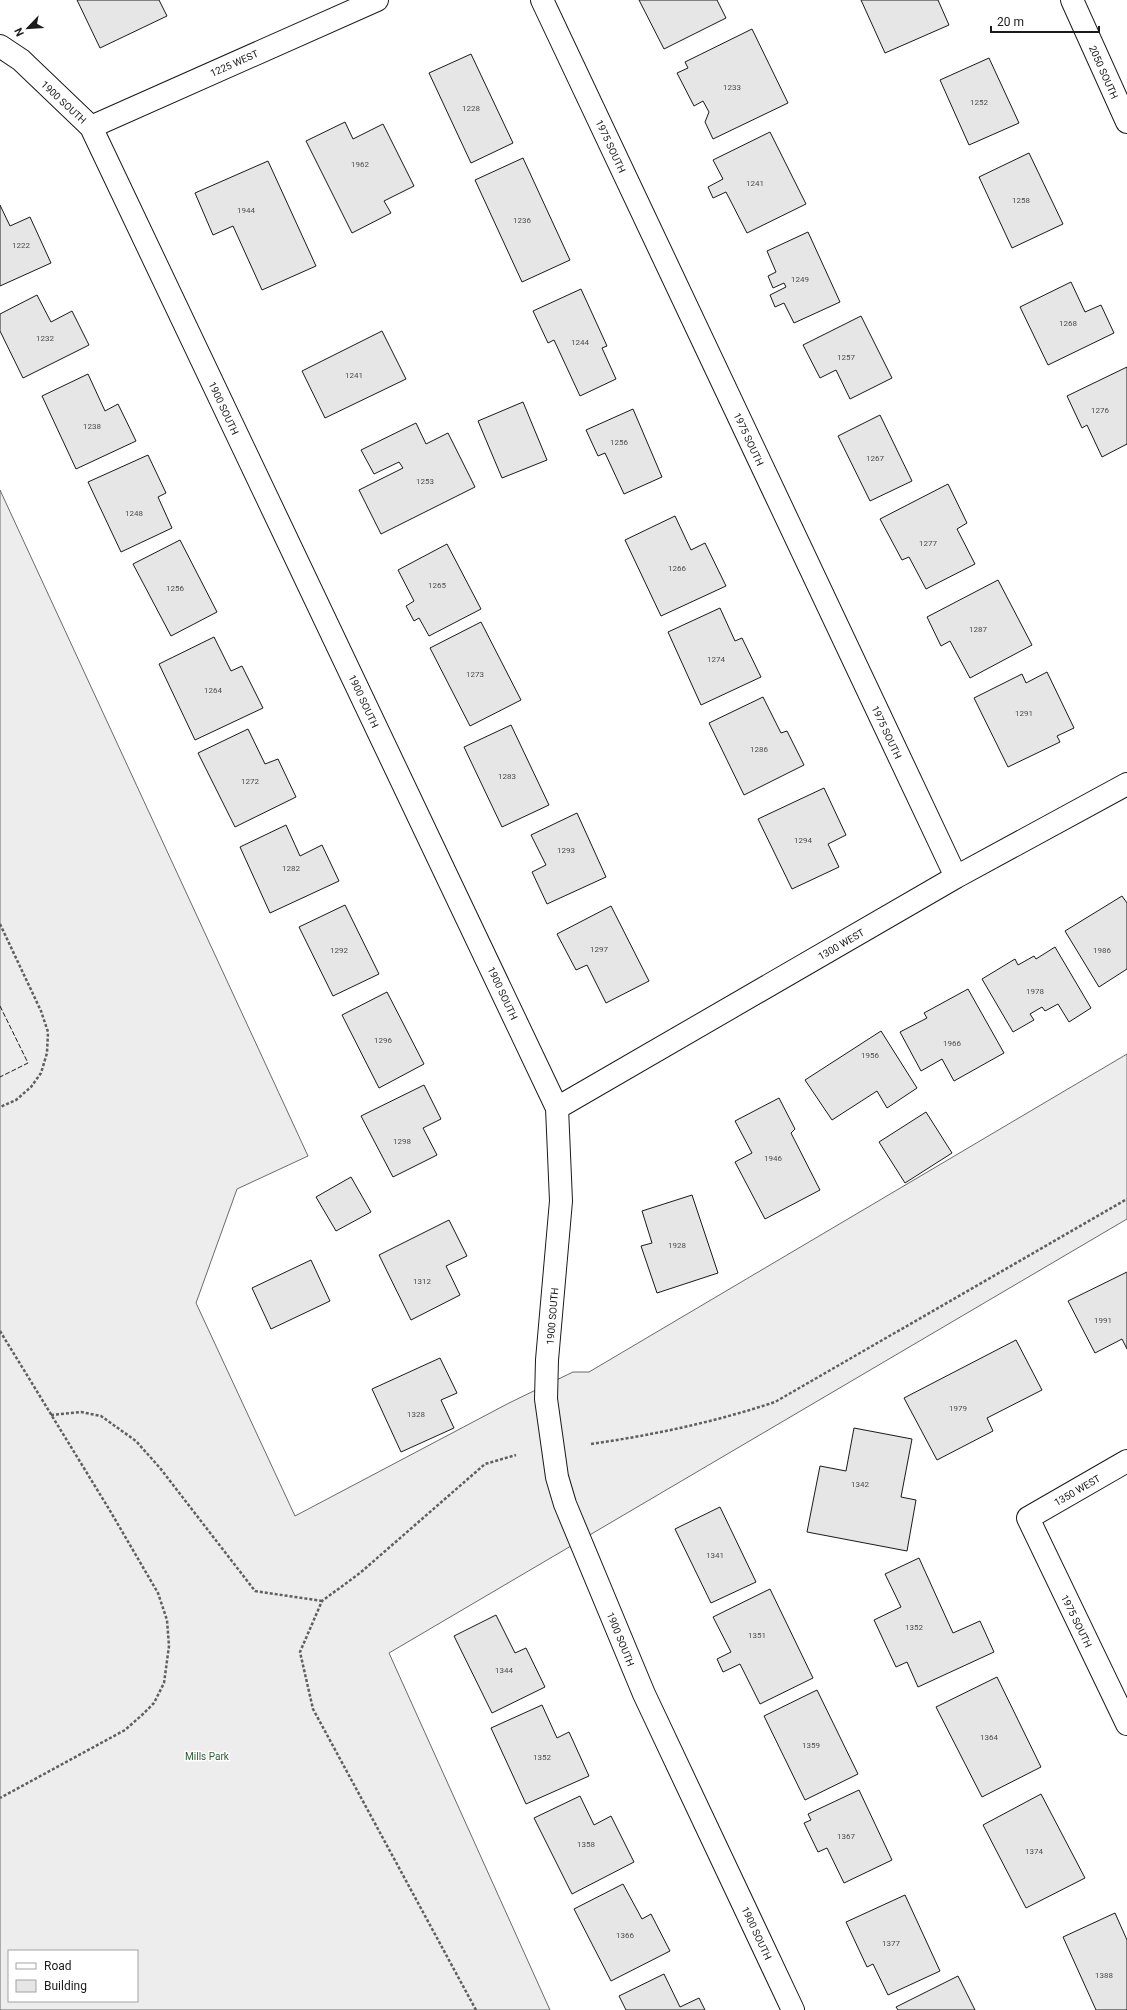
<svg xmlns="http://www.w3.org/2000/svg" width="1127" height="2010" viewBox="0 0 1127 2010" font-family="Roboto,sans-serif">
	<rect width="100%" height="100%" fill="#fff"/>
	<!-- built -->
	<path fill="#ededed" stroke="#6a6a6a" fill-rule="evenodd" d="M0,490l308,666 -71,33 -41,114 99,213 214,-113 64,-31h16l538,-318v165l-738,434 161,357h-550zM9,1951h128v50h-128z"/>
	<!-- building -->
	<path fill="#e6e6e6" stroke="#1a1a1a" d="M77,0h82l8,16 -67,32z
		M639,0h78l9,18 -62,31z
		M861,0h77l11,25 -64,28z
		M752,29l36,74 -75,36 -8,-17 4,-10 -6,-11 -9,5 -17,-33 11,-5 -3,-6z
		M471,54l42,89 -42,20 -42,-90z
		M989,58l30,65 -50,22 -29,-65z
		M345,122l8,17 30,-15 31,62 -30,15 7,12 -39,20 -46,-92z
		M770,132l36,72 -59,29 -21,-41 -13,6 -5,-11 15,-8 -10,-19z
		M1029,153l34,71 -51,24 -33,-71z
		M523,158l47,102 -48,22 -47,-102z
		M268,161l48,105 -54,24 -29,-64 -20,9 -18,-42z
		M0,205l10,21 20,-9 21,46 -51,23z
		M808,232l32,70 -46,21 -10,-20 -9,4 -5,-12 16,-8 -2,-4 -11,5 -5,-12 8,-4 -9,-21z
		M1071,282l14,30 16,-7 13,28 -66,32 -28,-58z
		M581,289l26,57 -5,2 14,31 -36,17 -26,-56 -6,3 -15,-32z
		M37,295l14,27 21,-11 17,34 -66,33 -23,-47v-17z
		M861,316l31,62 -42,21 -14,-29 -16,8 -17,-33z
		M382,331l24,48 -81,39 -23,-47z
		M1127,367v77l-25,13 -15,-32 -5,3 -15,-32z
		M88,374l17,37 13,-7 18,37 -60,28 -34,-73z
		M523,402l24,58 -45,18 -24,-57z
		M633,409l29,68 -38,17 -19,-41 -7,3 -12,-26z
		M880,415l32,66 -42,20 -32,-65z
		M416,423l10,21 22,-11 27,54 -94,47 -22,-44 44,-22 -4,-6 -25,12 -13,-24z
		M148,455l18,38 -8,4 14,31 -51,24 -33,-70z
		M948,484l19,39 -10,6 18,35 -49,25 -17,-32 -7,3 -22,-41z
		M675,516l16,34 14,-7 21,43 -65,30 -36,-76z
		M180,540l37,72 -46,24 -38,-72z
		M447,544l34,65 -52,27 -10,-18 -5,3 -8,-15 8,-5 -16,-31z
		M998,580l34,65 -62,33 -20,-37 -9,5 -14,-29z
		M720,608l15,33 7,-3 19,39 -60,28 -33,-73z
		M481,622l40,78 -51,26 -40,-78z
		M214,637l17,34 11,-5 21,42 -68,32 -36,-76z
		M1047,672l27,56 -17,8 3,6 -52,25 -34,-69 48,-24 4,9z
		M763,697l18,36 6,-2 17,34 -60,30 -35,-72z
		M511,725l38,80 -47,22 -38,-80z
		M248,729l17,35 13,-5 18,38 -61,30 -37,-74z
		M824,788l22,47 -18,9 11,23 -47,22 -34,-70z
		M577,813l29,64 -59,27 -15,-32 14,-7 -15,-30z
		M286,825l14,31 22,-11 17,36 -69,32 -30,-66z
		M1122,896l5,7v66l-28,18 -34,-56z
		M345,905l34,69 -46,22 -34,-69z
		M611,906l38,75 -43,22 -19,-38 -11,5 -19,-36z
		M1055,947l36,61 -22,14 -11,-18 -13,7 -3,-4 -12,7 4,6 -21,12 -31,-53 33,-20 3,6 16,-9 2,3z
		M968,989l36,64 -50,28 -12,-22 -21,12 -21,-39 27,-14 -3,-5z
		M387,992l37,72 -45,24 -37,-73z
		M881,1031l36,57 -30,20 -10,-17 -45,29 -27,-40z
		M424,1085l17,34 -18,9 14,27 -44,22 -32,-61z
		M779,1098l16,31 -4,4 29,57 -55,29 -30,-57 17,-9 -17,-32z
		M926,1112l26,41 -47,30 -26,-41z
		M351,1177l20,35 -35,19 -20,-34z
		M692,1195l26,78 -61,20 -16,-47 11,-3 -10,-32z
		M449,1220l18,36 -21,10 14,29 -49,25 -32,-65z
		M311,1260l19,41 -59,28 -19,-41z
		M1127,1272v77l-5,-10 -27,14 -27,-52z
		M1016,1340l26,50 -55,28 6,13 -56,29 -33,-62z
		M440,1358l17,35 -16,7 13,28 -53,24 -29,-63z
		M854,1428l58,11 -11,58 15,3 -9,51 -100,-19 13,-66 26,5z
		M720,1507l36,75 -45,21 -36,-74z
		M919,1558l34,75 27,-12 14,31 -76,35 -11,-25 -11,5 -22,-47 27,-13 -16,-33z
		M770,1589l43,89 -53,26 -20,-40 -17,8 -6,-13 14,-7 -18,-35z
		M496,1615l19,38 11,-5 19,39 -53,26 -38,-77z
		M997,1677l44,90 -59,30 -46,-90z
		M817,1690l41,84 -53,26 -41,-84z
		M542,1705l15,33 12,-6 20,44 -63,28 -35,-76z
		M859,1790l33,70 -48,23 -17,-35 -9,4 -14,-29 7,-3 -3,-6z
		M1041,1794l44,84 -59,30 -43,-83z
		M580,1796l14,29 17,-9 23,46 -62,32 -38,-76z
		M623,1884l19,35 9,-5 19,37 -59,30 -37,-72z
		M905,1895l35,76 -52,24 -15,-31 -6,3 -21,-45z
		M1115,1913l12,27v70h-31l-33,-73z
		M664,1974l16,33 19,-9 6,12h-79l-7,-14z
		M958,1976l17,34h-77l-2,-3z"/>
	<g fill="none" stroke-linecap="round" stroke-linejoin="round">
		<!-- minor casing -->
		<g stroke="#1a1a1a" stroke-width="24">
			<path id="minor" d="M542,0l414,877
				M1072,0l55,122
				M0,46l21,14 70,67 466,981 4,93 -14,159 -1,39 11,78 8,27 79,190 149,316
				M91,127l286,-127
				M557,1108l399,-231 171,-93
				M1127,1461l-99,57 99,206"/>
		</g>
		<!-- path -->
		<path stroke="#5f5f5f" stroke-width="2.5" stroke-dasharray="3 2" stroke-linecap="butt" d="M0,924l41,87 7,21 -1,21 -6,20 -10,14 -15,13 -16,7
			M0,1331l109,178 49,84 9,27 2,26 -5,37 -10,20 -12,12 -17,15 -125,68
			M51,1415l30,-3 20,4 35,25 24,27 95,123 67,10
			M591,1444c62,-9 124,-22 184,-42l352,-203
			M476,2010l-163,-301 -13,-57 22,-51 38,-28 125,-109 31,-9"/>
		<!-- minor -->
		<use href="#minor" stroke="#fff" stroke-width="22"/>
		<!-- fence -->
		<path stroke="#1a1a1a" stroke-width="1" stroke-dasharray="5 2" stroke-linecap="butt" d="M0,1006l28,57 -28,14"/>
	</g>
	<g text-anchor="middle" stroke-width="3" stroke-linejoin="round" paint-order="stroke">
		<!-- number labels -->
		<g font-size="8" fill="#4d4d4d">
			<text x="732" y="90">1233</text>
			<text x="979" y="105">1252</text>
			<text x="471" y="111">1228</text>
			<text x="360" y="167">1962</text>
			<text x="755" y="186">1241</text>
			<text x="1021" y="203">1258</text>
			<text x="246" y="213">1944</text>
			<text x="522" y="223">1236</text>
			<text x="21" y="248">1222</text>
			<text x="800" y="282">1249</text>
			<text x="1068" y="326">1268</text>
			<text x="45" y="341">1232</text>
			<text x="580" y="345">1244</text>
			<text x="846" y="360">1257</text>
			<text x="354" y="378">1241</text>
			<text x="1100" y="413">1276</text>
			<text x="92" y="429">1238</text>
			<text x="619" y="445">1256</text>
			<text x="875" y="461">1267</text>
			<text x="425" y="484">1253</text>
			<text x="134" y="516">1248</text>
			<text x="928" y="546">1277</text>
			<text x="677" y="571">1266</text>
			<text x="437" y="588">1265</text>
			<text x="175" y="591">1256</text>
			<text x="978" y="632">1287</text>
			<text x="716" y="662">1274</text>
			<text x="475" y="677">1273</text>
			<text x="213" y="693">1264</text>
			<text x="1024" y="716">1291</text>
			<text x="759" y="752">1286</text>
			<text x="507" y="779">1283</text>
			<text x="250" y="784">1272</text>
			<text x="803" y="843">1294</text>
			<text x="566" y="853">1293</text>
			<text x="291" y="871">1282</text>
			<text x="599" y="952">1297</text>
			<text x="339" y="953">1292</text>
			<text x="1102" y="953">1986</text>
			<text x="1035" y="994">1978</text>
			<text x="383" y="1043">1296</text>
			<text x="952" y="1046">1966</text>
			<text x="870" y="1058">1956</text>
			<text x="402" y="1144">1298</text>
			<text x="773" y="1161">1946</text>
			<text x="677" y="1248">1928</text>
			<text x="422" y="1284">1312</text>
			<text x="1103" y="1323">1991</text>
			<text x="958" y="1411">1979</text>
			<text x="416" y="1417">1328</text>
			<text x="860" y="1487">1342</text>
			<text x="715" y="1558">1341</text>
			<text x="914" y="1630">1352</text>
			<text x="757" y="1638">1351</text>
			<text x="504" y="1673">1344</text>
			<text x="989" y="1740">1364</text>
			<text x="811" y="1748">1359</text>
			<text x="542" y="1760">1352</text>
			<text x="846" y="1839">1367</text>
			<text x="586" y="1847">1358</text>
			<text x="1034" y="1854">1374</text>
			<text x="625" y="1938">1366</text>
			<text x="891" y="1946">1377</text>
			<text x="1104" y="1978">1388</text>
		</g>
		<!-- street labels -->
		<g font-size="10" fill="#1a1a1a" stroke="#fff">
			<text transform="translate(234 63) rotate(-24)" y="4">1225 WEST</text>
			<text transform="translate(1104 72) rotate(66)" y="4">2050 SOUTH</text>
			<text transform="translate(64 102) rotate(43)" y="4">1900 SOUTH</text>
			<text transform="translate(611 146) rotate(65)" y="4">1975 SOUTH</text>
			<text transform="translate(224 408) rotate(65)" y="4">1900 SOUTH</text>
			<text transform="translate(749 439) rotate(65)" y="4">1975 SOUTH</text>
			<text transform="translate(364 701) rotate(65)" y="4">1900 SOUTH</text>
			<text transform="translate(887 732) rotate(65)" y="4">1975 SOUTH</text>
			<text transform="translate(841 944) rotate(-30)" y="4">1300 WEST</text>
			<text transform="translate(503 993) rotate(65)" y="4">1900 SOUTH</text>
			<text transform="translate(552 1316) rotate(-85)" y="4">1900 SOUTH</text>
			<text transform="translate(1077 1490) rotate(-30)" y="4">1350 WEST</text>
			<text transform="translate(1077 1621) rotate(64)" y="4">1975 SOUTH</text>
			<text transform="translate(621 1639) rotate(68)" y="4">1900 SOUTH</text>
			<text transform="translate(757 1933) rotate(65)" y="4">1900 SOUTH</text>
		</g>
		<!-- park labels -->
		<g font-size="10" fill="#2b5a34" stroke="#fff">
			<text x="207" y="1760">Mills Park</text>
		</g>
	</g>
	<!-- legend -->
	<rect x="8" y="1950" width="130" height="52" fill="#ffffff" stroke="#a3a3a3"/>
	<rect x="16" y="1963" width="20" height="6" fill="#ffffff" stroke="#a3a3a3"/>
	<text x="44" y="1970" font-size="12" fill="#1a1a1a">Road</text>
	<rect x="16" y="1980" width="20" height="12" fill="#e6e6e6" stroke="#a3a3a3"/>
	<text x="44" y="1990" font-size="12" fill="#1a1a1a">Building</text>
	<!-- north arrow -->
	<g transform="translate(28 28) rotate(245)" stroke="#ffffff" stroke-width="3" paint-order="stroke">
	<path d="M0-3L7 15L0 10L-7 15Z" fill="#1a1a1a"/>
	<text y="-6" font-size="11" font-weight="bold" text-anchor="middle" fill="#1a1a1a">N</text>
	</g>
	<!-- scale -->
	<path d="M991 26v6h108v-6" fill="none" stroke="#1a1a1a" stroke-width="2"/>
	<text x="997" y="26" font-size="12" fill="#1a1a1a" stroke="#ffffff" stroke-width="3" paint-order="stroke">20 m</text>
</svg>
